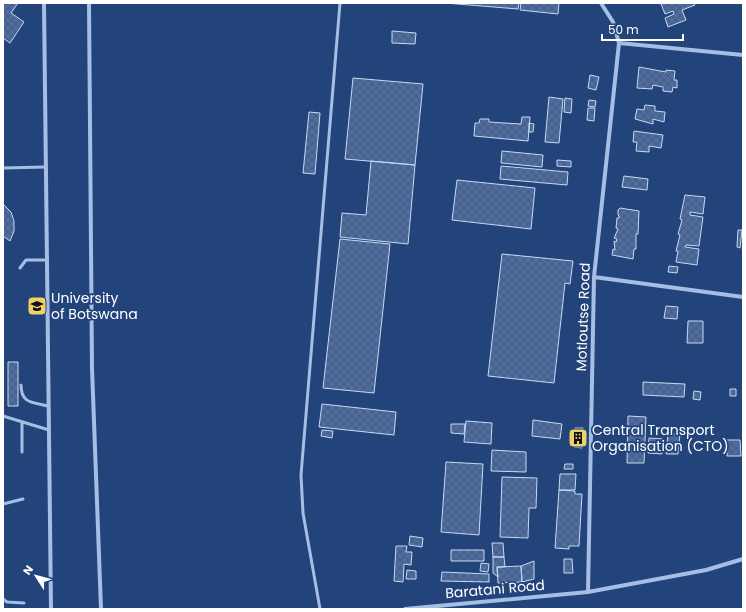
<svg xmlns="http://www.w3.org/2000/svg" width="746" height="612" viewBox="0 0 746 612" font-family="Poppins,sans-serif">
	<defs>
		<pattern id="building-cross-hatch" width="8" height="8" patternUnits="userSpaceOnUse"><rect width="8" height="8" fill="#4b6da3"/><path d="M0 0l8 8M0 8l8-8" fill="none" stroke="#4c596f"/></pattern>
	</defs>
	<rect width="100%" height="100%" fill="#23447a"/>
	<!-- building -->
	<path fill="url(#building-cross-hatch)" stroke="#c8d9f4" d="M3,3h15l-7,10 13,9 -14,21 -7,-5z
		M445,3h74l-1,6z
		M521,3h38l-1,11 -38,-4z
		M665,3h29l1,2 -13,5 4,10 -18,7 -3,-9 9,-4 -1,-3 -8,3 -4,-10z
		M392,31l24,2 -1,11 -23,-1z
		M639,67l27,5v-2l9,1 -1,9h3v8l-4,-1 -1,5 -9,-1v-4l-10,-2 -1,4 -15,-1z
		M590,75l9,2 -3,13 -8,-2z
		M353,78l70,6 -8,81 -70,-6z
		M549,97l14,2 -4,44 -14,-1z
		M565,98l7,1 -1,14 -7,-1z
		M589,100l7,1 -1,6 -7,-1z
		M645,105l10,1v5l10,1 -1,10 -11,-3v5l-18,-5 2,-10 7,1z
		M588,108h7l-1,13 -7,-1z
		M309,112l11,1 -5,61 -12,-1z
		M522,117h8l-2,24 -54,-5 1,-13h4l1,-4h9v3l32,2z
		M529,123l5,1 -1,8h-4z
		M634,131l29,4 -2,13 -12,-2v6l-13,-1 1,-9h-4z
		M502,151l41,4 -1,12 -41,-4z
		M557,160l14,1v6l-14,-1z
		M371,161l44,4 -7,79 -68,-7 2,-24 24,2z
		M501,166l67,6 -1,13 -67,-6z
		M624,176l24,3 -1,11 -25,-3z
		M457,180l78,8 -4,41 -79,-9z
		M685,195l20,2 -2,17 -13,-2v3l13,2 -4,29 -13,-1 -1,2 14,2 -2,16 -21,-3 2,-11h-2l4,-16 -2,-1 4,-14 -2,-1z
		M3,204l8,8 3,9v10l-4,10 -7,-5z
		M620,208l19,3 -1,23h-2v15h-2l-1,10 -21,-4 1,-6 2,1 -1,-9 2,1 1,-3 -3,-1 4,-9 -2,-1 1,-10h2v-2l-1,-1v-5z
		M738,230h4l-2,18 -3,-1z
		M340,239l50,5 -16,149 -51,-5z
		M502,254l71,7 -3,23 -5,-1 -11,100 -66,-7z
		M669,266l9,1 -1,6 -9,-1z
		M666,306l12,1 -1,12 -13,-1z
		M688,321h15v22h-16z
		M8,362h10v44h-10z
		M643,382l42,2 -1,13 -41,-2z
		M730,389h6v7h-6z
		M694,391l7,1 -1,8 -7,-1z
		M322,404l74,8 -2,23 -75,-8z
		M628,416l18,1 -2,46h-17z
		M533,420l29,4 -2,15 -28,-3z
		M466,421l26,2 -1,21 -27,-2z
		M451,424h14l-1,10 -13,-1z
		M575,428h8l-1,20 -8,-1z
		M322,430l11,1 -1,7 -11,-2z
		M668,434h12l-2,20h-12z
		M649,438l14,1 -1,15 -14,-1z
		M727,440h13l1,16h-14z
		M492,450l34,2v20l-35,-1z
		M446,462l37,2 -4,71 -38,-3z
		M565,464h8v5h-9z
		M560,474h16l-1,16h-16z
		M502,477l35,1 -1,30h-7l-1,30 -28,-1z
		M559,490l16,1v3h7l-3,52h-10v3l-14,-1z
		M410,536l13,2 -1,9 -13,-2z
		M492,543h11l1,14h-11z
		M396,546h11l-1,6h6l-1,13 -7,-1 -1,18 -9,-1z
		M451,550h33v11h-33z
		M493,557h11l1,10h-8l1,10 -5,-4z
		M564,559h8l1,14h-9z
		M534,561v18l-12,3 -1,-16z
		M481,563l8,1 -1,8 -8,-1z
		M521,566l1,16 -24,1 -1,-16z
		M407,570l9,1v8h-10z
		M442,572l47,2v8l-48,-1z"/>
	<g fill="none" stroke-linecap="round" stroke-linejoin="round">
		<!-- lane -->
		<path stroke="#a6bee5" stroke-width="3" d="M3,168l42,-1
			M20,268l6,-8h21
			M21,385c0,19 12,17 27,21
			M3,416l46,14
			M22,422v30
			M3,504l20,-5
			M3,599l4,3 17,1
			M320,609l-17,-96 -2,-38 39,-472"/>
		<!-- street -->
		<path stroke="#a6bee5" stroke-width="4" d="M44,3l7,606
			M89,3l3,365 9,241
			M619,43l124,12
			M594,277l149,20
			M588,592l6,-315 25,-234 -6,-21 -12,-19
			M405,609l183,-17 118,-22 37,-11"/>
	</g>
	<!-- icons -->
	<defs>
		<g id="university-square" transform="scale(1)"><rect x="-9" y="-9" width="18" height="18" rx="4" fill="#efd169" stroke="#23447a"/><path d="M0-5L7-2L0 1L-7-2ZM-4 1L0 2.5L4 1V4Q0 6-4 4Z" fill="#111"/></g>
		<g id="building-square" transform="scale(1)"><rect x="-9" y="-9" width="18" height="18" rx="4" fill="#efd169" stroke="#23447a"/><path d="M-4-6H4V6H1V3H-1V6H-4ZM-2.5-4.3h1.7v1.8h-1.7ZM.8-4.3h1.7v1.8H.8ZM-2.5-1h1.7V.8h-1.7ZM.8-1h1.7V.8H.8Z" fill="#111"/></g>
	</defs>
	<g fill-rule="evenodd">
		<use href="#university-square" x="37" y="306"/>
		<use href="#building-square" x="578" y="438"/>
	</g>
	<g text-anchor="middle" stroke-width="3.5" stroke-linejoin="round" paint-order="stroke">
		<!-- poi labels -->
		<g font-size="14" fill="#fff" stroke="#23447a" text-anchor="start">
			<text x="51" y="303">University<tspan x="51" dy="16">of Botswana</tspan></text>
			<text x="592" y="435">Central Transport<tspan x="592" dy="16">Organisation (CTO)</tspan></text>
		</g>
		<!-- street labels -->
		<g font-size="14" fill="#fff" stroke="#23447a">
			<text transform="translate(583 317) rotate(-88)" y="5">Motloutse Road</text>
			<text transform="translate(495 589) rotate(-5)" y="5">Baratani Road</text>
		</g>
	</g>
	<!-- border -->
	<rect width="746" height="612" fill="none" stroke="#ffffff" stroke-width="8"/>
	<!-- north arrow -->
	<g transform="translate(36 576) rotate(306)" stroke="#23447a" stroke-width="3" paint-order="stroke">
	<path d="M0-3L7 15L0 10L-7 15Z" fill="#ffffff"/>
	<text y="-6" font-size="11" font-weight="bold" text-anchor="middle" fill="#ffffff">N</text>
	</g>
	<!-- scale -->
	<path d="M602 34v6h81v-6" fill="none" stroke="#ffffff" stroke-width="2"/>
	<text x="608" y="34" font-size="12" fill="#ffffff" stroke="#23447a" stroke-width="3" paint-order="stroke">50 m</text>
</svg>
